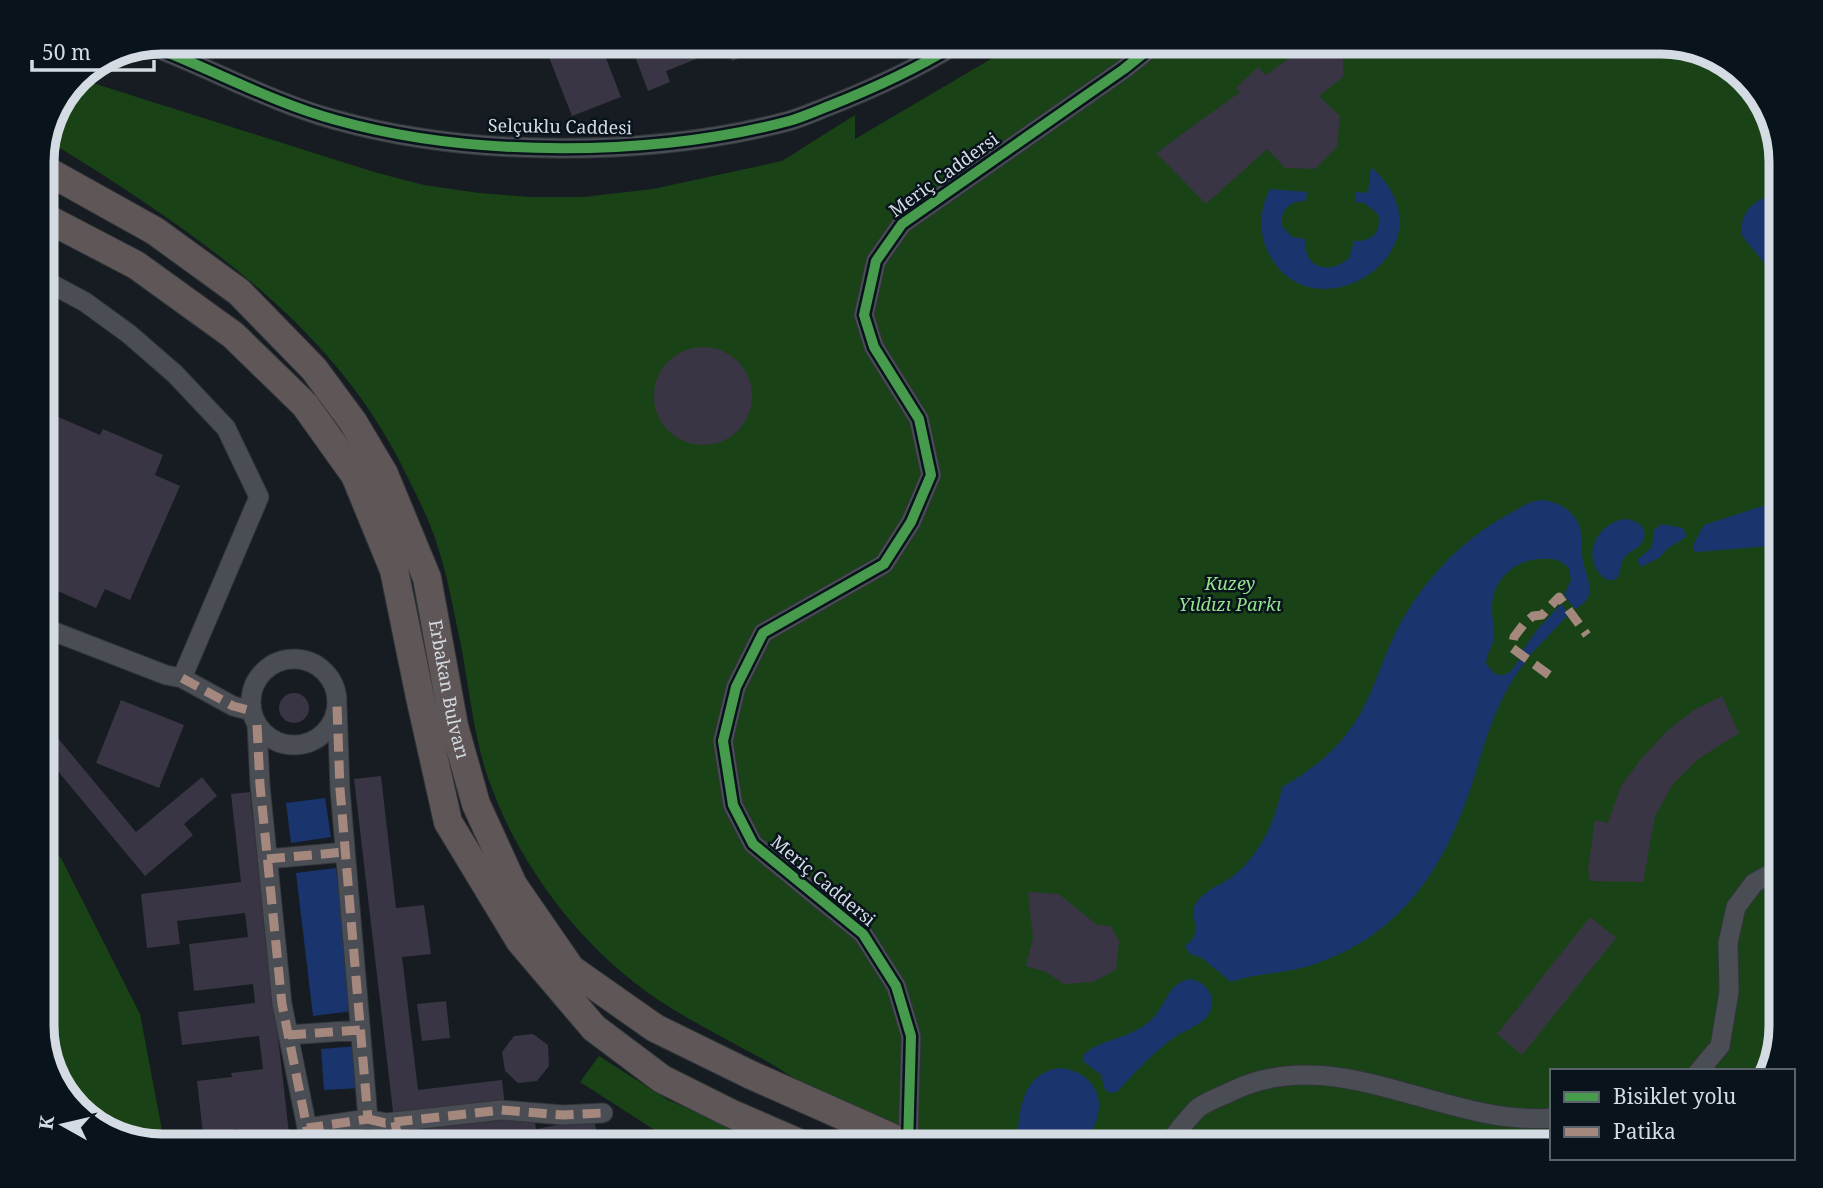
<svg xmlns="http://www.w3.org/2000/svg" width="1823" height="1188" viewBox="0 0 1823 1188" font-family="'Noto Serif',serif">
	<rect width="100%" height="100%" fill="#161c21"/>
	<!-- green -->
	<path fill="#194316" d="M1661,42l66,20 38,40 16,60v864l-14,45h-215v75h-622c-28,-11 -59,-20 -85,-35 -29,-16 -55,-37 -84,-53 -35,-19 -71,-37 -104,-59 -77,-52 -138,-133 -169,-221 -15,-45 -19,-92 -28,-138 -7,-32 -13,-66 -23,-96 -9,-28 -25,-58 -38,-84 -74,-144 -217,-236 -350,-319l28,-63 297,94 50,13 55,8 51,4h53l70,-8 129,-28 73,-46v24l158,-93z
		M42,839l19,19 79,156 22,116 16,16h-16l-66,-20 -38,-40 -16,-53z
		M599,1056l69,44 107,46h-106l-8,-12 -81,-52z"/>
	<!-- water -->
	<path fill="#1a356d" d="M1371,167c89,79 -54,173 -101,89 -12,-22 -11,-45 0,-67l37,3 -1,9c-17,0 -26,9 -24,25l10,11 13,2c-2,29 24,37 44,19l5,-17c18,1 28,-9 24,-27l-14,-11 -9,-1 1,-10 12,1z
		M1781,195v88l-39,-47c-4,-25 16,-41 39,-41z
		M1781,366v55l-9,-7 -7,-15 6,-18z
		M1540,500c22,1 40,15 42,38 1,7 -1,15 1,22 3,19 17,36 -8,49l-11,-14 7,-15 -2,-11c-7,-10 -18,-11 -30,-10 -27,2 -48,23 -47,51 0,9 3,18 2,27 -1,10 -8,17 -8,27l9,10c14,4 18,-5 25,-16l5,5c-29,35 -39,78 -53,121 -28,86 -72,153 -163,182 -26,8 -53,7 -78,16l-29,-24 -12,-4 -5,-8c24,-18 -3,-30 15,-48 8,-9 22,-14 32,-21 28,-22 44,-56 50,-90 28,-16 53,-35 71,-62 19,-27 26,-58 40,-87 24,-51 65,-96 114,-123 11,-6 20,-13 33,-15z
		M1781,500v23l-13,23 -71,6 -4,-2v-5l11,-20z
		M1625,519c13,1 26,10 16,25 -5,6 -13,8 -17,14 -5,6 -2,15 -7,20 -5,4 -11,2 -15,-2 -22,-21 -3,-54 23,-57z
		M1662,524l21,4 3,9 -19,12 -8,9 -18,9 -4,-7 15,-13 2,-17z
		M1561,604l8,10 -40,42 -7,-5 15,-21z
		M325,798l6,39 -40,6 -5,-40z
		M336,868l16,143 -39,5 -17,-143z
		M1190,979c17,3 29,20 18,36 -7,11 -26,16 -36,24 -21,16 -38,34 -55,53l-6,1 -6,-3 -4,-15 -18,-14v-6c19,-17 45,-15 67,-34 16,-14 17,-38 40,-42z
		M358,1046l2,42 -36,2 -3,-41z
		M1059,1068c24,1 45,20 39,46 -2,11 -9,22 -14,32h-67c2,-32 3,-72 42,-78z"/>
	<!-- building -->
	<path fill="#393544" d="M1309,44h34v33l-24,19 21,20 -3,31 -22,22 -30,-1 -18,-19 -61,55 -50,-51 84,-61 -4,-4 22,-21 8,8z
		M727,47h22l2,6 -19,8z
		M556,48h46l19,49 -49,19 -25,-64z
		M640,48l84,-1v1l-58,23 4,11 -22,9 -15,-40z
		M449,49h23l-1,8 -23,-5z
		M654 396a49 49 0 1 1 98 0a49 49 0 1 1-98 0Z
		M42,410l58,25 3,-6 60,26 -8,20 25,11 -50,114 -25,-11 -9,19 -54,-24z
		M279 708a15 15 0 1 1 30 0a15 15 0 1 1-30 0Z
		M1722,696l17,37 -41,26 -25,25 -18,32 -12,66 -53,-1 -2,-11 7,-50 13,3 13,-37 19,-26 27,-29 27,-21z
		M121,700l63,25 -25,63 -63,-25z
		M42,719l94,113 66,-55 15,19 -33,28 9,11 -48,41 -103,-124z
		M381,776l15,132 28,-3 7,49 -29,3 16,133 84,-10 3,27 -111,13 -40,-341z
		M250,792l39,341 -18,2 -1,-5 -31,4 -1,-5 -35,5 -6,-53 35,-4 -1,-4 32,-4 -4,-33 -77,9 -4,-33 77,-9 -2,-19 -59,7 -5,-47 59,-7 -3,-24 -68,8 3,23 -33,4 -6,-54 100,-12 -10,-88z
		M1028,892l31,2 38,31 14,1 8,15 -3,29 -23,12 -29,2 -18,-12 -20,-6 7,-28z
		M1590,917l26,21 -94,117 -25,-21z
		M446,1001l4,37 -28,3 -5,-37z
		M533,1034l15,11 1,21 -12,15 -19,2 -13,-12 -3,-19 12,-16z
		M528,1114l7,9 1,6 58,-11 2,12 13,2 4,14h-209l-2,-15z"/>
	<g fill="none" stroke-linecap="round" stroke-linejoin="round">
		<!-- minor casing -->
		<g stroke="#313539" stroke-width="21">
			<path id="minor" d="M164,51c57,23 113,53 172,69 136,38 317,37 453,1 14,-4 27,-10 40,-15 43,-17 85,-36 124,-60
				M42,279l43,23 44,32 46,40 51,54 33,69 -77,181 -16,-3 -124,-48
				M251 702a43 43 0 1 1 86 0a43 43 0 1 1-86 0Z
				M182,678l51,28 19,5
				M257,725l3,60 22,219 25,124 61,-9 -28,-330 -3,-83
				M267,859l78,-7
				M288,1035l72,-5
				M1699,1071l21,-25 9,-54 -1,-49 8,-36 18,-24 27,-15
				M368,1119l17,4 116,-13 62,5 40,-2
				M395,1122l4,24
				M908,1146l3,-110 -15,-50 -33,-52 -110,-90 -20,-39 -10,-64 13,-54 27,-54 121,-69 27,-42 20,-47 -12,-56 -45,-72 -10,-32 12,-54 26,-37 222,-155 30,-24
				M1166,1146c10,-12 20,-26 31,-37 8,-7 23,-12 33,-17 106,-53 214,35 322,26"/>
		</g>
		<!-- highway casing -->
		<g stroke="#313539" stroke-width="30">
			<g id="highway">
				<path id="s1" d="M42,168l113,63 84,61 75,77 39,53 31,52 43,104 27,148 22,78 37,81 58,84 84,59 96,47"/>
				<path d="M42,216l94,49 97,70 72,70 50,70 39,95 26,127 28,125 72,119 74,87 68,51 68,34 76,33"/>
			</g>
		</g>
		<!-- minor -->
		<use href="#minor" stroke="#4a4e54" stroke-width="19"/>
		<!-- highway -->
		<use href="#highway" stroke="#5f5757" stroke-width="28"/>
		<!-- highway-bridge casing -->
		<g stroke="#313539" stroke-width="30" stroke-linecap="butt">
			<path id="highway-bridge" d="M751,1075l160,71"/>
		</g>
		<!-- highway-bridge -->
		<use href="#highway-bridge" stroke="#5f5757" stroke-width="28"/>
		<!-- quiet -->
		<path stroke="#a5887d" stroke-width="9" stroke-dasharray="18 9" stroke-linecap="butt" d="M1549,675l-37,-27 2,-11 10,-13 9,-8 9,-1 17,-18 28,38
			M182,678l51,28 19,5
			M257,725l3,60 22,219 25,124 61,-9 -28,-330 -3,-83
			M267,859l78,-7
			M288,1035l72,-5
			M368,1119l17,4 116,-13 62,5 40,-2
			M395,1122l4,24"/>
		<!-- cycleway casing -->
		<g stroke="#08131c" stroke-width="15">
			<path id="cycleway" d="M164,51c57,23 113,53 172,69 136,38 317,37 453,1 14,-4 27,-10 40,-15 43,-17 85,-36 124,-60
				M908,1146l3,-110 -15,-50 -33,-52 -110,-90 -20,-39 -10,-64 13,-54 27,-54 121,-69 27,-42 20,-47 -12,-56 -45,-72 -10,-32 12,-54 26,-37 222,-155 30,-24"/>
		</g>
		<!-- cycleway -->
		<use href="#cycleway" stroke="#469c4c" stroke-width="10"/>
	</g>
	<g text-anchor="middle" stroke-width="5" stroke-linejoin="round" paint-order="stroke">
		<!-- street labels -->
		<g font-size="18" fill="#d4dbe2" stroke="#08131c">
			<text transform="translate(560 127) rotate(1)" y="6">Selçuklu Caddesi</text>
			<text transform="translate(944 175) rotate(-36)" y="6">Meriç Caddersi</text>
			<text dy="6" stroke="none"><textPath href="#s1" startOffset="693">Erbakan Bulvarı</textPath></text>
			<text transform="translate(823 881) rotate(40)" y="6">Meriç Caddersi</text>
		</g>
		<!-- park labels -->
		<g font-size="18" font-style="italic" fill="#96e28a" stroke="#08131c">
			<text x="1230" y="590">Kuzey<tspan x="1230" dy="21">Yıldızı Parkı</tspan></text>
		</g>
	</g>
	<!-- crop -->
	<path d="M0 0H1823V1188H0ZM162 54H1661A108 108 0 0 1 1769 162V1026A108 108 0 0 1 1661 1134H162A108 108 0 0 1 54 1026V162A108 108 0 0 1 162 54Z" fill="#08131c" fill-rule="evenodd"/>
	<path fill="none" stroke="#d4dbe2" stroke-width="9" d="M162 54H1661A108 108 0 0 1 1769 162V1026A108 108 0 0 1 1661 1134H162A108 108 0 0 1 54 1026V162A108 108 0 0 1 162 54Z"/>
	<!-- legend -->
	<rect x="1550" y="1069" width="245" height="91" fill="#08131c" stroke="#5a636b" stroke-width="2"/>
	<rect x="1564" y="1092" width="35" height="10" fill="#469c4c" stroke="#5a636b" stroke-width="2"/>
	<text x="1613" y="1104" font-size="21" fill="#d4dbe2">Bisiklet yolu</text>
	<rect x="1564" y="1127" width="35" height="10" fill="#a5887d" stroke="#5a636b" stroke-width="2"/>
	<text x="1613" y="1139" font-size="21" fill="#d4dbe2">Patika</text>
	<!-- north arrow -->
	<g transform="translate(63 1125) rotate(278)" stroke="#08131c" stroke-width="5" paint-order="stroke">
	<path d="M0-5L12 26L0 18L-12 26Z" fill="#d4dbe2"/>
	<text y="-10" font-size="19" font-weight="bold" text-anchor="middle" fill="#d4dbe2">K</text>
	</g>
	<!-- scale -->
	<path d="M32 60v10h122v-10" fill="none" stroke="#d4dbe2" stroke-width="3.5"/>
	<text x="42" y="60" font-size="21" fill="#d4dbe2" stroke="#08131c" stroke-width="5" paint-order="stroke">50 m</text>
</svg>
